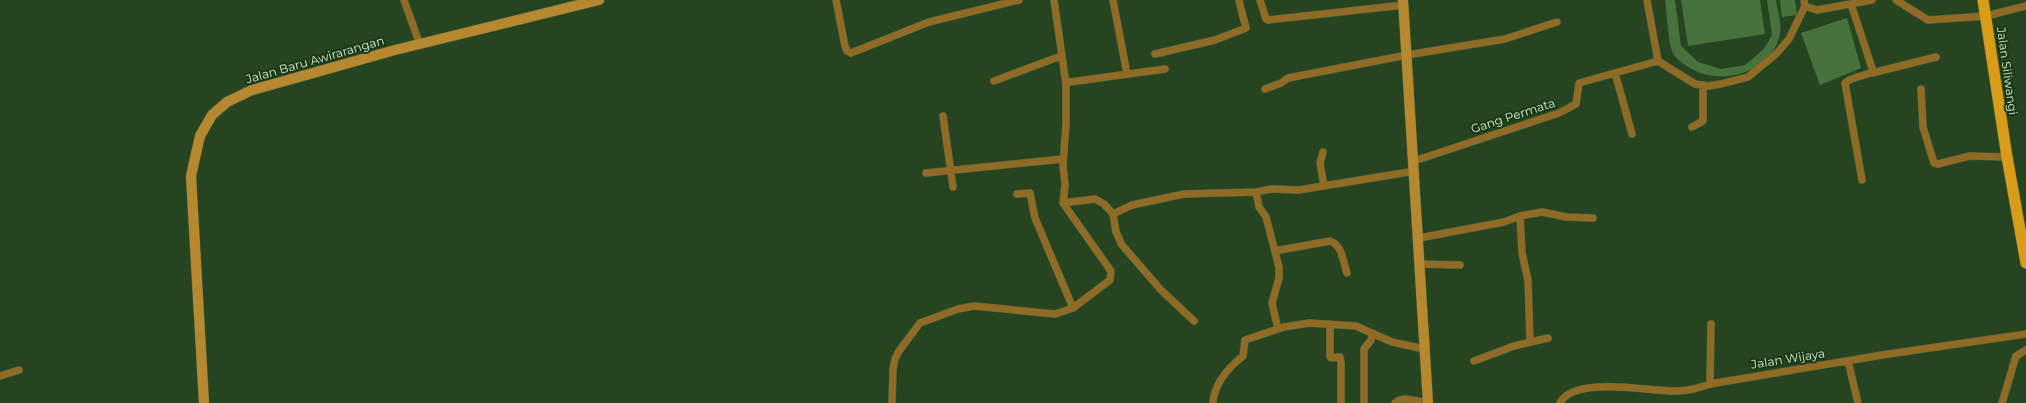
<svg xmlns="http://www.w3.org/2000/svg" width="2026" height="403" viewBox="0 0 2026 403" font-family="Montserrat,sans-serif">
	<rect width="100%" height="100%" fill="#264420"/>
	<!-- green -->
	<path fill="#47723d" d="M1665,0h10l6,46 17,16 23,7 24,-4 19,-16 8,-14 -5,-35h9c1,10 6,24 4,34 -8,39 -59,53 -90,34 -6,-3 -14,-9 -17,-15 -5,-9 -6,-41 -8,-53z
		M1681,0h79l5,34 -77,12z
		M1780,0h15l2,15 -15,2z
		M1847,18l14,50 -41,17 -19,-52z"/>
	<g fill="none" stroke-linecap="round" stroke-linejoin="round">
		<!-- street casing -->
		<g stroke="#466240" stroke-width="8">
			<path id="street" d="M404,0l16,45
				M836,0l9,46 2,5 4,2 78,-31 90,-22
				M1113,0l14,74
				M1260,0l6,19 2,1 136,-15
				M1647,0l11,61 37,23 13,2 13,-2 27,-7 28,-23 13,-15 16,-33
				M1804,0l1,6 12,4 55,-10
				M1896,0l32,20 58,-4 40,-10
				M1851,4l22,67c-8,6 -21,5 -28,12l17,97
				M1155,54l60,-14 31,-12 -7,-27
				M1615,73l17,61
				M1872,73l64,-16
				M994,81l67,-25
				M1070,82l95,-13
				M1265,89l16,-6 7,-5 119,-23 98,-16 52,-17
				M1921,89l2,38 11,36 4,1 32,-8 37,1
				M943,116l10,71
				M1692,127l11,-6v-36
				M1323,152l-3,11 4,23
				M1414,161l145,-48 17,-9 3,-21 79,-22
				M926,173l137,-14
				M1256,192l3,15 7,10 13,50v11l-7,25 6,26
				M1017,194l13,-1 5,25 38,90 37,-28 1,-9 -48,-68 2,-18 -2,-20 3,-41v-40l-12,-84
				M1063,203l32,-4 9,5 9,10 3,18 6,13 39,45 33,31
				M1113,214l19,-9 52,-11 72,-2 16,-3 27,1 116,-19
				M1520,216l2,37 6,27 2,61
				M1419,238l85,-16 16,-6 22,-4 24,5 27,1
				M1275,251l55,-10c12,4 13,20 17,32
				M1419,264l41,1
				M1330,324v33l2,1 8,-1 1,6v40
				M1474,361l40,-15 34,-8
				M1848,361l10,42
				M0,376l19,-6
				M1710,384l1,-60
				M892,403l1,-34 2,-10 4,-8 21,-28 38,-14 16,-3 81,8 18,-6
				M1213,403c1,-20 15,-35 30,-47l2,-16 39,-13 25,-4 47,3 36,16 32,7
				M1364,403v-54l7,-9 2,-7
				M1395,403c10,-9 21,0 33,-1
				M1560,403c14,-28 90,-11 116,-12 13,0 22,-3 34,-7l172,-29 144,-21
				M2002,403l14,-47 10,-6"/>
		</g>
		<!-- secondary casing -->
		<g stroke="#466240" stroke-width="11">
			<path id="secondary" d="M1403,0l25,403
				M204,403l-13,-227 9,-40 12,-21 15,-13 25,-12 143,-40 204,-50"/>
		</g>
		<!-- primary casing -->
		<g stroke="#466240" stroke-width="12">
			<path id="primary" d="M1983,0l24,157 19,106"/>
		</g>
		<!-- street -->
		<use href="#street" stroke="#906b26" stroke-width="7"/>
		<!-- secondary -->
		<use href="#secondary" stroke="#b6882f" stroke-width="10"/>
		<!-- primary -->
		<use href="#primary" stroke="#d89c18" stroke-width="11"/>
	</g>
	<g text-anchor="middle" stroke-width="4" stroke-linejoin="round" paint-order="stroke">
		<!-- street labels -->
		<g font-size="12" fill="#d7e9d4" stroke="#1c3916">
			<text transform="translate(315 60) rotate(-16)" y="4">Jalan Baru Awirarangan</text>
			<text transform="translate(2007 71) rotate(82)" y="4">Jalan Siliwangi</text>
			<text transform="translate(1513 116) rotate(-18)" y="4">Gang Permata</text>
			<text transform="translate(1788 359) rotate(-9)" y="4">Jalan Wijaya</text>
		</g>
	</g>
</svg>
